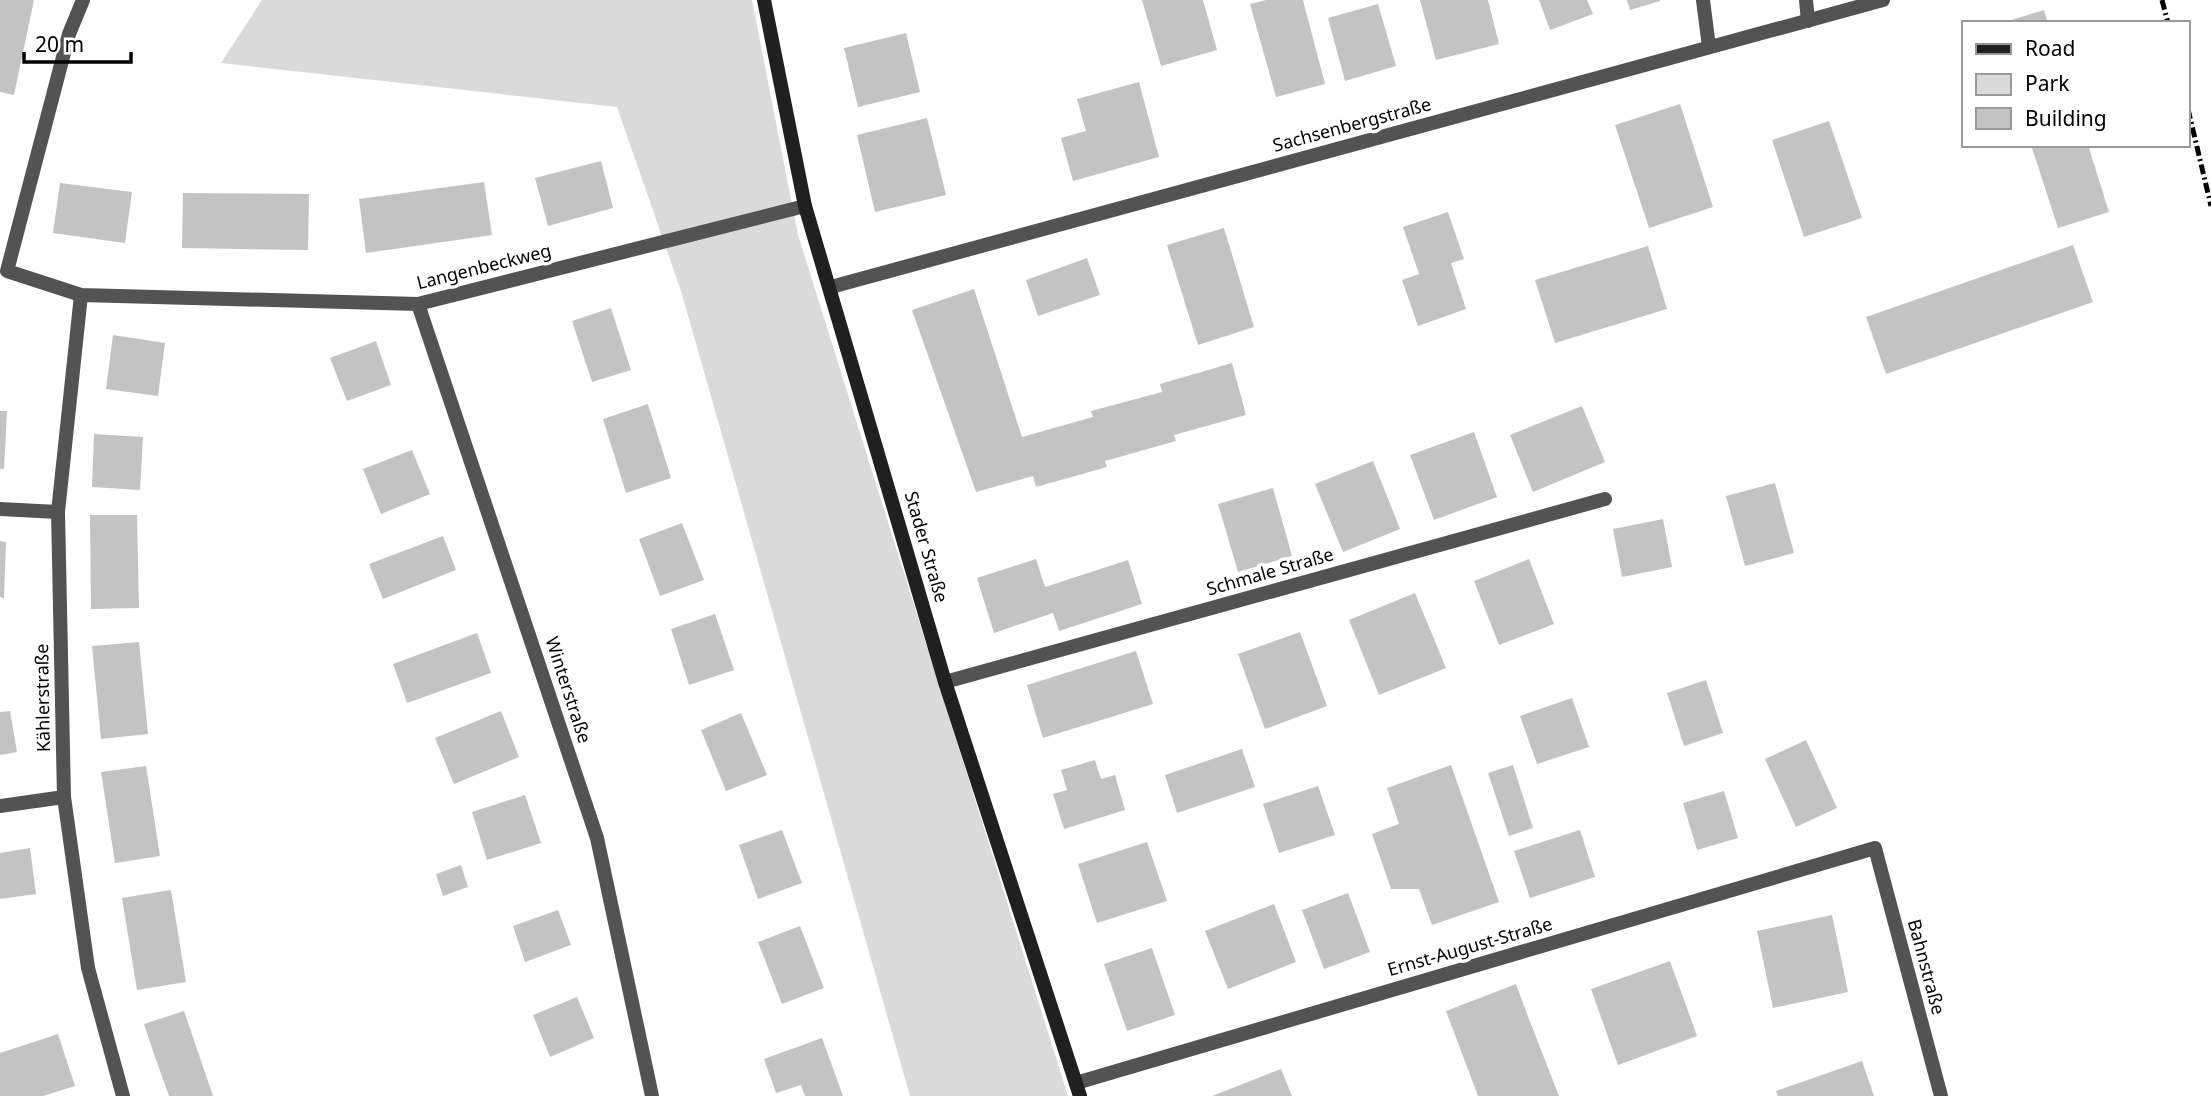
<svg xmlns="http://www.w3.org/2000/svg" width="2211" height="1096" viewBox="0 0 2211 1096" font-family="'Noto Sans',sans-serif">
	<rect width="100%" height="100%" fill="#fff"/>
	<!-- green -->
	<path fill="#dadada" d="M262,0h490l46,235 270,861h-158l-229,-805 -64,-184 -396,-44z"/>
	<!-- building -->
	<path fill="#c3c3c3" d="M0,0h34l-20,95 -14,-3z
		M1142,0h61l14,50 -56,16z
		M1266,0h37l22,84 -49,13 -26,-93z
		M1420,0h68l11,44 -63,16z
		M1539,0h48l6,14 -43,16z
		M1627,0h33v1l-30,9z
		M1378,4l18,62 -51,15 -17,-63z
		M2044,10l4,13h-42l-1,-1z
		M906,33l14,59 -62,15 -14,-59z
		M1139,82l20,75 -86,24 -12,-43 25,-7 -9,-32z
		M1680,104l33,103 -64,21 -34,-103z
		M927,118l19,77 -71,17 -18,-77z
		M1829,121l33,97 -58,19 -32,-97z
		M2031,145h57l21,67 -51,16z
		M601,161l12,47 -65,18 -13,-48z
		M484,182l8,53 -126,18 -7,-54z
		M60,183l72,9 -7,51 -72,-10z
		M183,193l126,1 -1,56 -126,-2z
		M1448,212l16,47 -13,4 15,46 -48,17 -16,-46 17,-6 -16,-47z
		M1224,228l30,99 -56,18 -31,-100z
		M2073,245l20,57 -207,72 -20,-57z
		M1648,246l19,63 -112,34 -20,-63z
		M1087,258l13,37 -62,21 -12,-36z
		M974,289l48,148 71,-20 -2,-6 71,-19 -2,-8 72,-21 14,52 -72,20 2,6 -71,20 2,6 -71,20 -3,-11 -57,16 -64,-182z
		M611,308l20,62 -39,12 -20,-61z
		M113,335l52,8 -7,53 -52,-7z
		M376,341l15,44 -44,16 -17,-43z
		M648,404l23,74 -45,15 -23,-74z
		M1582,406l23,56 -72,30 -23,-57z
		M0,411h7l-3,58h-4z
		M1474,432l23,65 -63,23 -24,-65z
		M94,434l49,3 -3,53 -48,-3z
		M412,450l18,44 -49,20 -18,-45z
		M1373,461l27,68 -57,23 -28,-68z
		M1775,483l19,70 -49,13 -19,-70z
		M1273,488l19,68 -54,16 -20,-68z
		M90,515h47l2,93 -48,1z
		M1663,519l9,48 -50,10 -9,-48z
		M682,523l22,57 -44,16 -21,-57z
		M443,536l13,34 -73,29 -14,-35z
		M0,541l6,1 -2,56 -4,-1z
		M1036,559l9,28 83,-27 14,44 -83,27 -6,-18 -59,20 -17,-55z
		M1529,559l25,65 -55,21 -25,-64z
		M1415,593l31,75 -67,27 -30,-75z
		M715,614l19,56 -45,15 -18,-56z
		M1300,632l27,74 -62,23 -27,-75z
		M477,633l14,40 -84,30 -14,-39z
		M139,642l9,92 -47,5 -9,-93z
		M1136,651l17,53 -110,34 -16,-53z
		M1706,680l17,53 -39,13 -17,-53z
		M1572,698l17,49 -52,17 -17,-48z
		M10,711l7,41 -17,3v-43z
		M501,711l18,46 -65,27 -19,-46z
		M741,713l26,62 -41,16 -25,-61z
		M1806,740l31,68 -41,19 -31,-68z
		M1242,749l13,38 -78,26 -12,-38z
		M1095,760l6,19 14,-4 10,35 -61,19 -11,-35 14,-4 -6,-20z
		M1451,765l48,137 -67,23 -13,-36h-28l-19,-55 27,-10 -12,-36z
		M1513,765l20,63 -24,8 -21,-63z
		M146,766l14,90 -45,7 -14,-91z
		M1318,786l17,49 -56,18 -16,-49z
		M1724,791l14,47 -41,12 -14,-47z
		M525,795l16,48 -54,17 -15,-48z
		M782,830l20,53 -44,16 -19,-54z
		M1580,830l15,47 -65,21 -16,-47z
		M1147,842l20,59 -70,22 -19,-59z
		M30,848l6,46 -36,5v-46z
		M461,865l7,22 -25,9 -7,-22z
		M171,890l15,92 -49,8 -15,-92z
		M1348,893l22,59 -46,17 -22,-59z
		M1274,904l22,58 -68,27 -23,-58z
		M558,910l13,35 -46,17 -12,-36z
		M1832,915l16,77 -75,16 -16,-77z
		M800,926l24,62 -42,16 -24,-62z
		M1152,948l23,67 -48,16 -23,-67z
		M1670,961l27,75 -79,29 -27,-76z
		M1516,984l13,35 30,77h-81l-32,-85z
		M577,997l17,41 -44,19 -17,-42z
		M184,1011l29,85h-44l-15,-42 -10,-30z
		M58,1034l17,52 -32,10h-43v-43z
		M822,1038l21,58h-38l-4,-11 -25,8 -12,-34z
		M1862,1061l12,35h-96l-2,-5z
		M1281,1069l11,27h-80z"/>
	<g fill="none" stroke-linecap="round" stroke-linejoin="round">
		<!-- lane -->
		<path stroke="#535353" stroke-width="14" d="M1703,0l6,47
			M1806,0l2,21"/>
		<!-- street -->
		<path stroke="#535353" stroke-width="14" d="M83,0l-14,34 -62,237 74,24 337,9 387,-98
			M831,287l1052,-287
			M81,295l-23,217 6,285 24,171 35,128
			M418,304l179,534 55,258
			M0,509l58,3
			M945,682l660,-183
			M0,806l64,-9
			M1076,1083l799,-235 66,248"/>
		<!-- secondary -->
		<path stroke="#202020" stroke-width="14" d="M764,0l41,206 140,476 135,414"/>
		<!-- rail -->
		<path stroke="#000" stroke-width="5" stroke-dasharray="10 3.5 2 3.5" stroke-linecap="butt" d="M2162,0l6,23
			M2188,109l23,97"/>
	</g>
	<g text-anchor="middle" stroke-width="7" stroke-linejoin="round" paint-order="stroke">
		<!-- street labels -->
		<g font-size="18" fill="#000" stroke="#fff">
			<text transform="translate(1352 125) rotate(-15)" y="6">Sachsenbergstraße</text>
			<text transform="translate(484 267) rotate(-14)" y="6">Langenbeckweg</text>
			<text transform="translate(926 547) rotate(74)" y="6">Stader Straße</text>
			<text transform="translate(1270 572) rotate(-16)" y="6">Schmale Straße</text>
			<text transform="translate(568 690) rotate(72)" y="6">Winterstraße</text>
			<text transform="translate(43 698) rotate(-91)" y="6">Kählerstraße</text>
			<text transform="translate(1470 947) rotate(-16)" y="6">Ernst-August-Straße</text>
			<text transform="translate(1926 967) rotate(75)" y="6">Bahnstraße</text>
		</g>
	</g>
	<!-- legend -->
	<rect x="1962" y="21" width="228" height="126" fill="#ffffff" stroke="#999999" stroke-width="2"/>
	<rect x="1976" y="44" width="35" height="10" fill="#202020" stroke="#999999" stroke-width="2"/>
	<text x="2025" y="56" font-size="21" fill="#000000">Road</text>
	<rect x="1976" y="74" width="35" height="21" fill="#dadada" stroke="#999999" stroke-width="2"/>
	<text x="2025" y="91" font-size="21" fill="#000000">Park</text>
	<rect x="1976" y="108" width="35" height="21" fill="#c3c3c3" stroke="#999999" stroke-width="2"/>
	<text x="2025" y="126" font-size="21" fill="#000000">Building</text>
	<!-- scale -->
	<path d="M24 52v10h107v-10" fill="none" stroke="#000000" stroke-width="3.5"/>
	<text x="35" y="52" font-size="21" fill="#000000" stroke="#ffffff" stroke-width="5" paint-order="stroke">20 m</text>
</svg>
